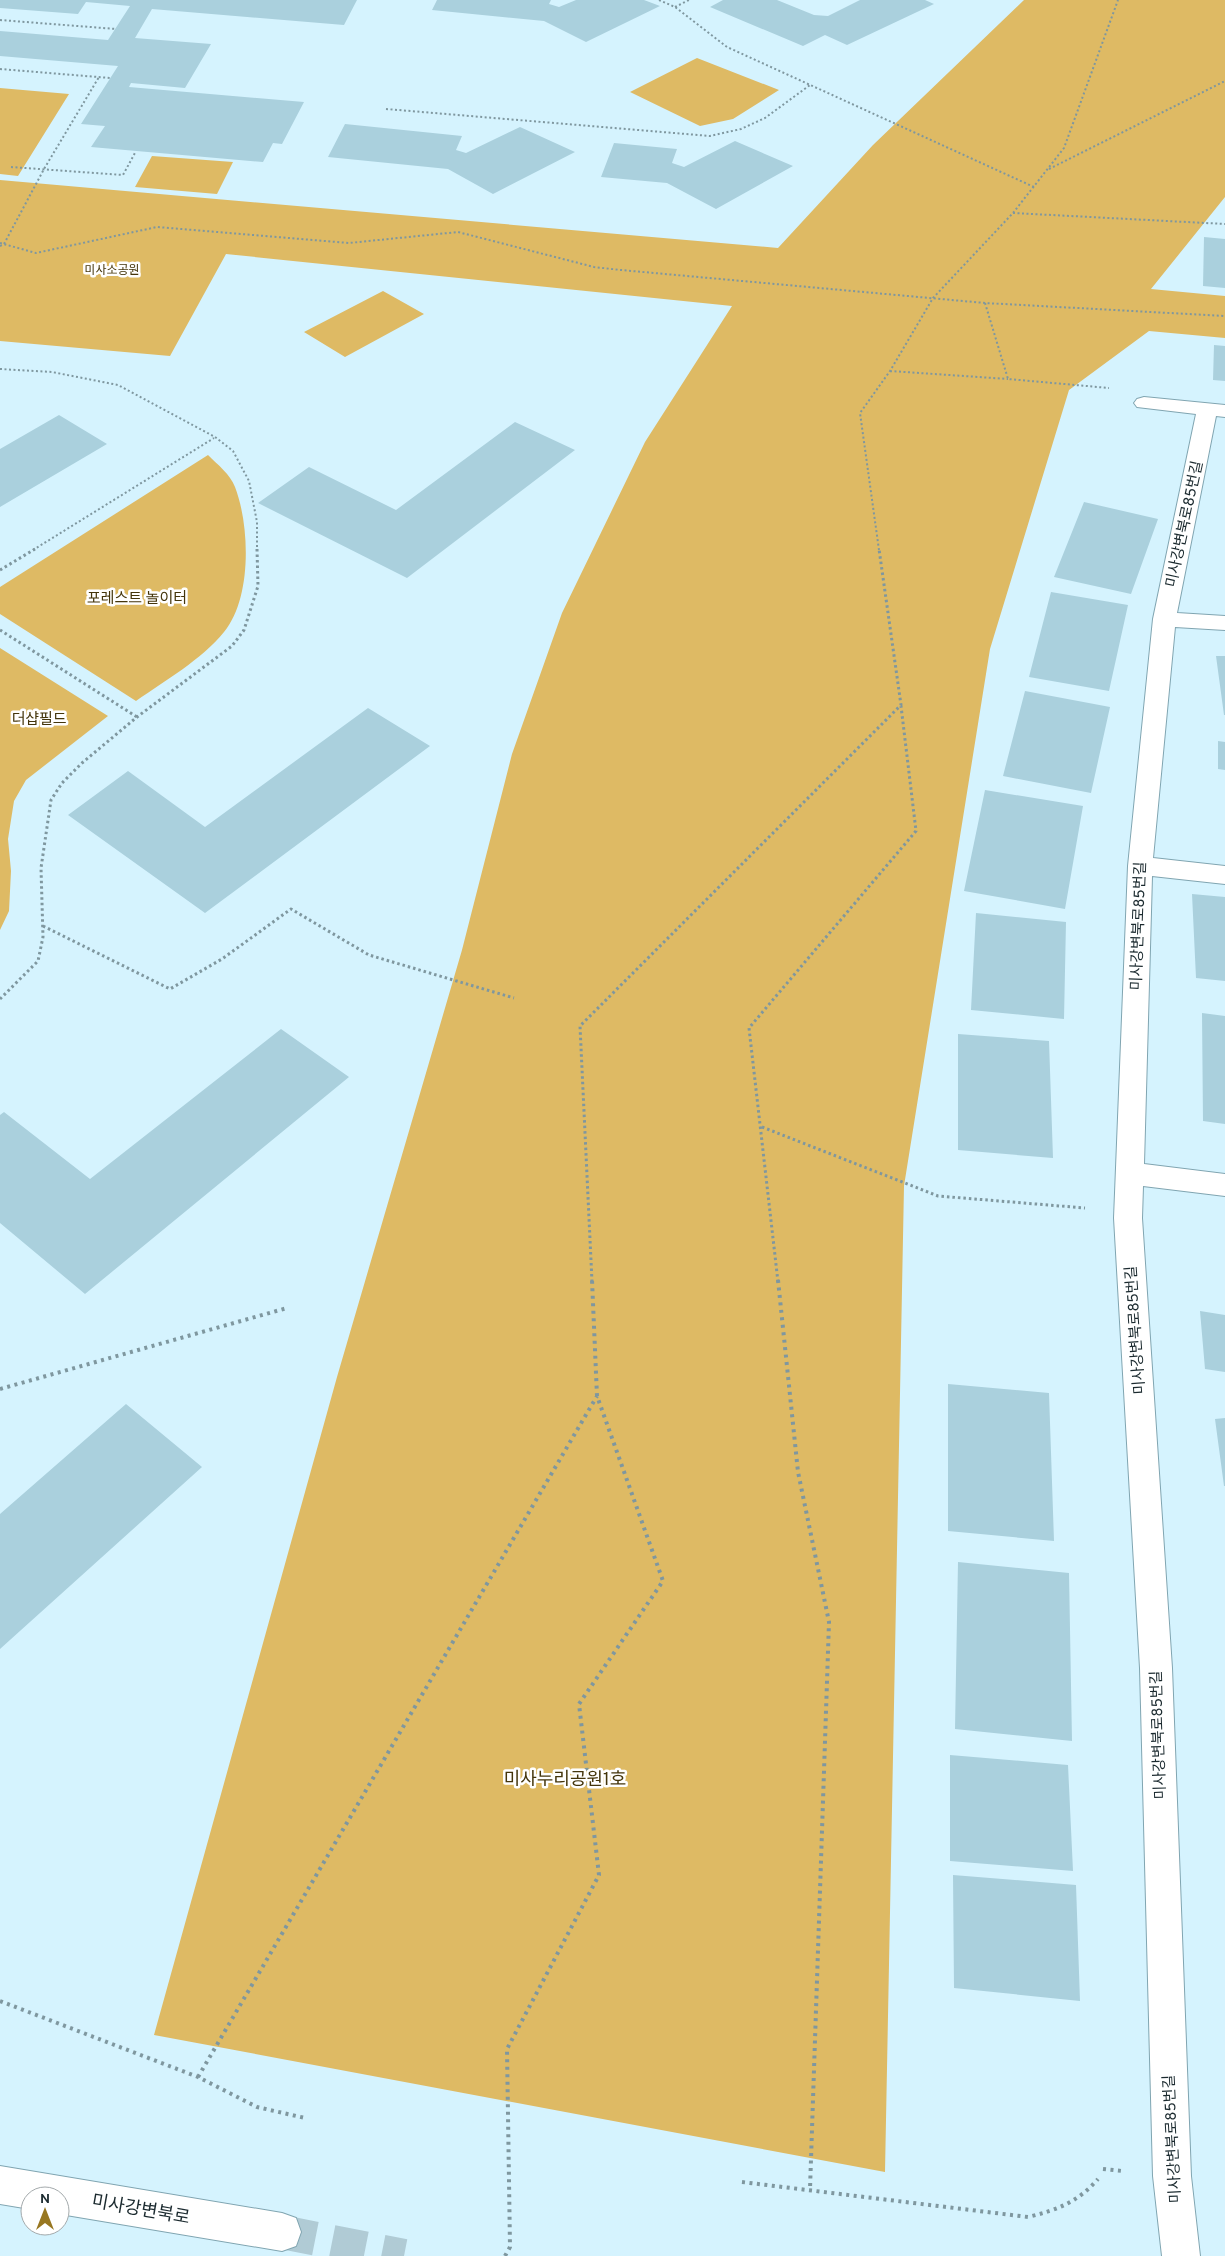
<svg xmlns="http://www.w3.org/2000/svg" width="1225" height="2256" viewBox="0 0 1225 2256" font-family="Overpass,'Noto Sans KR',sans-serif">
	<rect width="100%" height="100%" fill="#d5f3fe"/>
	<!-- green -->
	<path fill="#deba64" d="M1024,0h201v197l-74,92 74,7v42l-76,-7 -80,59 -79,259 -86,537 -19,986 -731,-137 183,-658 125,-427 50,-196 50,-141 83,-171 87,-136 -506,-52 -56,102 -170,-15v-161l778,68 95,-103z
		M697,58l82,32 -46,29 -33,7 -70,-34z
		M0,88l69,6 -51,82 -18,-2z
		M152,156l81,6 -16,32 -82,-7z
		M383,291l41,23 -79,43 -41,-25z
		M208,455c10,10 22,19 27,32 15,39 17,111 -11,145 -23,28 -58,48 -88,69l-136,-87v-27z
		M0,648l108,68 -82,64 -12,21 -6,38 3,32 -2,40 -9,19z"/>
	<!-- building -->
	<path fill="#aad0dd" d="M0,0h357l-13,25 -192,-16 -17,29 76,6 -26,44 -54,-5 -2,4 175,15 -22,42 -9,-1 -10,19 -172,-15 14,-21 -24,-2 37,-58 -118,-10v-25l108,9 22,-34 -44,-4 -8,12 -78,-6z
		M437,0h114l-2,4 10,3 17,-7h68l16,6 -74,36 -42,-21 -112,-11z
		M723,0h54l37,15 14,1 32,-16h65l9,4 -87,41 -22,-10 -22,11 -93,-39z
		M345,124l117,12 -6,14 10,3 54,-26 55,25 -82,42 -45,-25 -120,-12z
		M735,141l58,25 -77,43 -49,-26 -66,-6 13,-34 63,6 -5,14 12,4z
		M1204,237l21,2v49l-22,-2z
		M1214,345l11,1v35l-12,-1z
		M59,415l48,29 -107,63v-58z
		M515,422l60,28 -168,128 -149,-75 51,-36 87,43z
		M1084,502l74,17 -27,75 -77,-17z
		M1051,592l77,13 -19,86 -80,-14z
		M1216,656h9v59h-1z
		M1025,691l85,16 -19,86 -88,-17z
		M368,708l62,38 -225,167 -137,-98 60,-44 77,56z
		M1218,741l7,1v28l-7,-1z
		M985,790l98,16 -18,103 -101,-18z
		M1192,894l33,3v84l-29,-3z
		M976,913l90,9 -2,97 -93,-9z
		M1202,1013l23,3v108l-22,-3z
		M281,1029l68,48 -264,217 -85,-71v-108l4,-3 86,67z
		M958,1034l91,7 4,117 -95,-8z
		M1200,1311l25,4v57l-20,-3z
		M948,1384l101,9 5,148 -106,-10z
		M126,1404l76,63 -202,182v-135z
		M1225,1418v68h-1l-9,-67z
		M958,1562l111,11 3,168 -117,-12z
		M950,1755l118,10 5,106 -123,-10z
		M953,1875l123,10 4,116 -126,-13z"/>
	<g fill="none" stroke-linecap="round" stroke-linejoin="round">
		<!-- secondary-tunnel -->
		<path stroke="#b0cbd5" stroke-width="34" stroke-dasharray="34 17" stroke-linecap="butt" d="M282,2232l122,24"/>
		<!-- street casing -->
		<g stroke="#80a5b1" stroke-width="2">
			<path id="street" d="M1144,397l81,8v12l-9,-1 -39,197 48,3v14l-50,-3 -22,231 72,8v18l-73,-8 -8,288 81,10v22l-82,-10 -1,32 30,450 19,508 9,80h-38l-9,-80 -13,-508 -26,-450 14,-352 25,-247 43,-205 -59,-7 -3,-4 3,-4z"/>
		</g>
		<!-- secondary casing -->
		<g stroke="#80a5b1" stroke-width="2">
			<path id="secondary" d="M0,2166l282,47 14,5 5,14 -5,14 -14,5 -222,-37v-18h-30v13l-30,-5z"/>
		</g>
		<!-- path-far2 -->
		<path stroke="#7f979f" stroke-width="2" stroke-dasharray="2 2.5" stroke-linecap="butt" d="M659,0l16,7 52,40 307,140
			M675,7l14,-7
			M0,20l116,9
			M0,69l110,9
			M386,109l324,27 31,-7 24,-11 45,-33
			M11,167l112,8 13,-24
			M1049,169l176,-88
			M1013,213l212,11
			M0,243l36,10 121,-26 192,16 109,-11 136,35 27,3 364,33 240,13
			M0,246l4,-2 40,-75 55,-92
			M985,303l23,76 101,9
			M0,369l52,3 66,13 97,52 18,14 16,30 8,41v28
			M890,371l118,8
			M33,550l181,-112
			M879,550l-19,-137 30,-42 43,-73 80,-85 51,-65 54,-148"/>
		<!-- path-far1 -->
		<path stroke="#7f979f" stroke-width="3" stroke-dasharray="2.5 3" stroke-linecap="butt" d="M0,570l35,-21
			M0,630l137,87
			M43,926l127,63 52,-30 69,-50 78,46 145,43
			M0,999l38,-38 5,-24 -2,-69 10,-68 11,-17 20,-20 55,-46 95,-71 12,-16 14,-44 -1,-37
			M762,1127l176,69 147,12
			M592,1282l-12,-256 321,-321 -22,-156
			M778,1282l-29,-254 167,-197 -15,-125"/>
		<!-- path -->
		<path stroke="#7f979f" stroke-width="4" stroke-dasharray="3 4.5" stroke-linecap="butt" d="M778,1280l20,192 31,150 -19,567
			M0,1389l287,-81
			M0,2001l198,76 59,30 48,11
			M198,2077l399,-681
			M1103,2169l19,2
			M742,2182l286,35c29,-7 50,-15 70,-38
			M505,2256l5,-9 -3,-198 92,-174 -20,-171 84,-123 -66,-185 -5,-116"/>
		<!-- street -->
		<use href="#street" fill="#fff" fill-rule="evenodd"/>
		<!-- secondary -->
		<use href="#secondary" fill="#fff" fill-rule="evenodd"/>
	</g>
	<g text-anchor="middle" stroke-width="5" stroke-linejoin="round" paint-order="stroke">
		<!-- far-park labels -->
		<g font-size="12" fill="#44350b" stroke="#fff">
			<text x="112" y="274">미사소공원</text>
		</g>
		<!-- street labels -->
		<g font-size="15" fill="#1b2a2f" stroke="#fff">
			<text transform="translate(1184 524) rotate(-78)" y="5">미사강변북로85번길</text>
			<text transform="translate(1138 926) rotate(-88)" y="5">미사강변북로85번길</text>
			<text transform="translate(1135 1330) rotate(-94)" y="5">미사강변북로85번길</text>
			<text transform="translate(1158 1735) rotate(-92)" y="5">미사강변북로85번길</text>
			<text transform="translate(1172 2139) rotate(-93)" y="5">미사강변북로85번길</text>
		</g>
		<!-- park labels -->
		<g font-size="15" fill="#44350b" stroke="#fff">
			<text x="137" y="603">포레스트 놀이터</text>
			<text x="39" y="724">더샵필드</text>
		</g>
		<!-- near-park labels -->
		<g font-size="18" fill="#44350b" stroke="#fff">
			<text x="565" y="1785">미사누리공원1호</text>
		</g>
		<!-- near-street labels -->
		<g font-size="18" fill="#1b2a2f" stroke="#fff">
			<text transform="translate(141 2209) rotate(10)" y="6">미사강변북로</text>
		</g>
	</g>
	<!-- north arrow -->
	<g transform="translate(45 2211)"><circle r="24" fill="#ffffff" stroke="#a4aaac"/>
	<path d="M0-4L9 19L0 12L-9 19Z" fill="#987721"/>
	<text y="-8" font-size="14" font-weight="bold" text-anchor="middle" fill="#1b2a2f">N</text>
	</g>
</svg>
